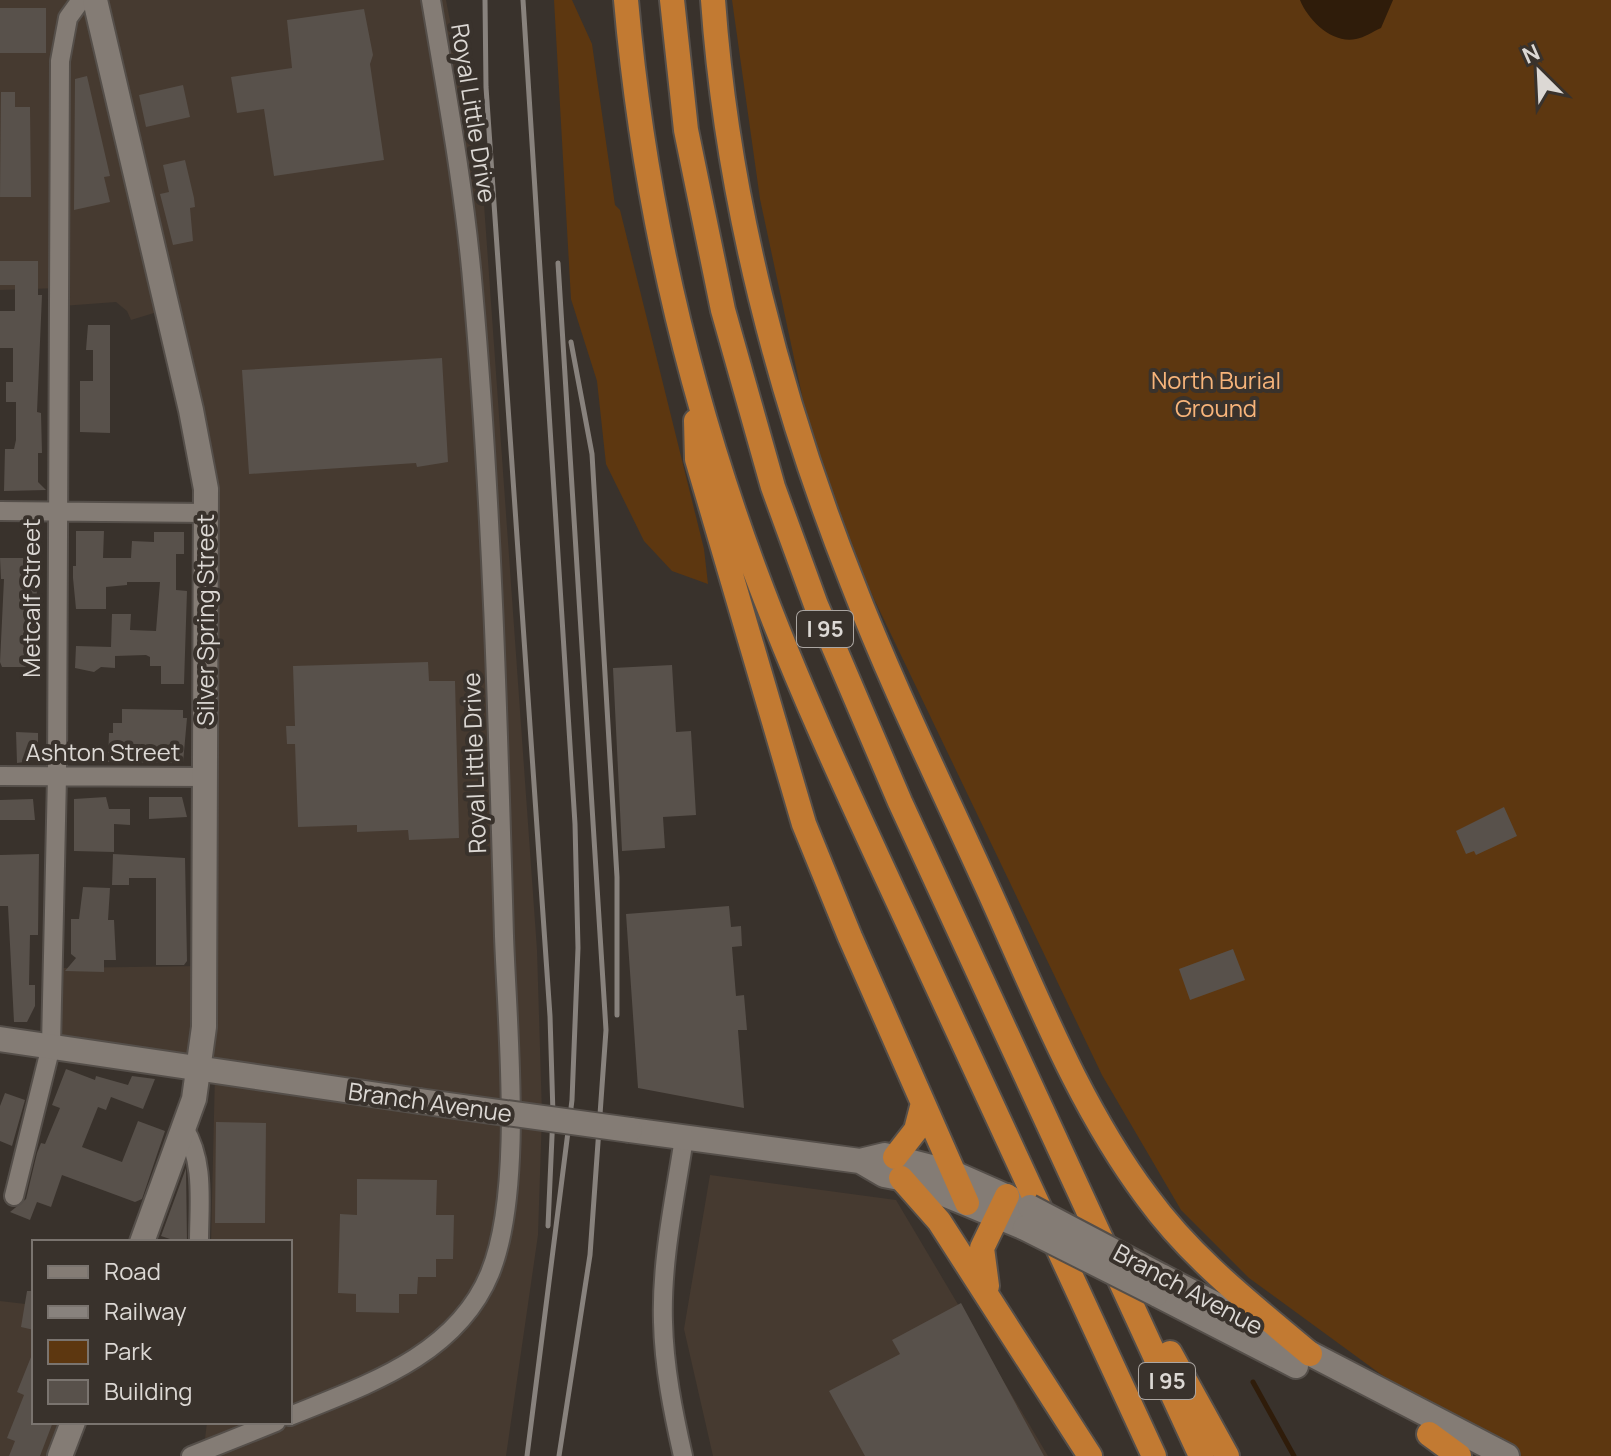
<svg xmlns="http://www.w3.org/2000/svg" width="1611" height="1456" viewBox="0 0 1611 1456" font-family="Manrope,sans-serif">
	<rect width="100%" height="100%" fill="#39322c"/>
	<!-- built -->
	<path fill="#463a30" d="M0,0h446l37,190 54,760 5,164 -4,121 -32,221h-303l4,-34h83v-180h-79l4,-169 -158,-22 2,-83 144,-2 5,-442 -41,-215 -36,11 -4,-9 -11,-9 -54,4 -2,-18 -60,2z
		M710,1175l186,25 152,256h-335l-29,-127z
		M0,1301l34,4v117h43l-13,34h-64z"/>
	<!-- green -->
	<path fill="#5d3710" d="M554,0h18l20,44 23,161 5,5 84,339 4,35 -36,-13 -28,-30 -38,-77 -9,-83 -26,-82z
		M732,0h879v1456h-91l-104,-56 -167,-122 -68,-68 -79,-135 -249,-520 -47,-141 -46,-215z"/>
	<!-- water -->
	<path fill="#2f1c0a" d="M1300,0h93l-12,28c-7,3 -17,10 -25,11 -24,5 -48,-19 -56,-39z"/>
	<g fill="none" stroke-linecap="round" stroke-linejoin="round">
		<!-- stream -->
		<path stroke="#2f1c0a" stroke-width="5" d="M1253,1382l41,74"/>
	</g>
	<!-- building -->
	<path fill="#58514b" d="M0,8h46v45h-46z
		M364,9l9,46 -3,9 14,96 -110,16 -10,-67 -27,4 -6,-36 61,-9 -5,-48z
		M87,76l23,100 -6,1 6,25 -36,8 1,-131z
		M183,85l7,32 -44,10 -7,-32z
		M1,92h14v15h15l1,90h-31z
		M185,160l9,38 1,9 -5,1 3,33 -20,4 -13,-51 9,-2 -6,-27z
		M0,261h38v34h4l-5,117 4,1 1,40h-4v29l8,8 -42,1 1,-42h9l2,-9v-38h-10v-20h7v-34h-13v-37h15v-26h-15z
		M88,325h22v108l-30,-1v-51h13v-31h-7z
		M442,358l6,104 -31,5 -1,-4 -167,11 -7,-104z
		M76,531h28l-1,27h28l1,-17 22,1v-10h30v22h-8v36l11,1 -3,93h-23v-18h-11v-9l-4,-2 -31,1v12l-14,-1 -7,5 -19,-4 1,-22 35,1 1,-33h19l-1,16 26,1 4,-49h-33v3l-21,2v22h-30l-3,-31v-12h3z
		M0,558h36l2,90h3l-4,19h-35l-2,-5 4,-83h-3z
		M428,662l1,19h26l4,157 -50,2 -1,-10 -51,2v-7l-59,2 -3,-83h-8l-1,-18h9l-2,-60z
		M672,665l4,67 15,-1 5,84 -33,2 2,31 -43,3 -9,-183z
		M122,709l61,1v8h4l-4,45 -75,-1 1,-29h4v-10h9z
		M16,732l22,1v27l-21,3z
		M106,797l3,12h21v16l-16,-1v28l-40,-1v-52z
		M149,797h33l5,20 -38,2z
		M33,799l2,21h-35v-20z
		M1504,807l13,29 -41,19 -2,-4 -8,3 -10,-23z
		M39,854l-1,81h-8l-1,50h6v21l-8,16h-13l-6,-116h-8v-51z
		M113,854l72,4 2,103 -3,4h-28v-87h-27v7h-17z
		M83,887l27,1 -2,32h6l2,40h-12v12l-39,-1 11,-13 -5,-4v-35h8z
		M729,906l2,21 10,-1 1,20 -10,1 4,49 8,-1 3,35h-9l6,78 -106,-20 -12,-174z
		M1233,949l12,31 -55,20 -11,-31z
		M66,1069l29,11 1,-4 32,9 4,-9 23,3 -12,30 -32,-12 -5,13 -8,-3 -16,40 40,15 16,-41 27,10 -23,68 -7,3 -73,-27 -11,32 -14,-5 -7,18 -20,-8 16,-13 11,-46 4,-10 4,1 15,-36 -8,-3z
		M5,1093l20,7 -13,46 -12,-5v-35z
		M216,1122l50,1 -1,100h-50z
		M186,1168l1,74h-8l-18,-6z
		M357,1179l80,1 -1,35h18l-1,44h-17v18h-18l-1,17h-18v19l-43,-1v-18l-18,-1 2,-79 17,1z
		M27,1291h7v39l-13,-3z
		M961,1303l83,153h-179l-36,-65 71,-37 -8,-14z
		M33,1352l1,70h19l-13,34h-31l6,-15 -8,-3 17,-43 -7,-3z"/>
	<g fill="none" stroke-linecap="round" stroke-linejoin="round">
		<!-- minor casing -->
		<g stroke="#554f4a" stroke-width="22">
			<path id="minor" d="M0,511l208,2
				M0,776l207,1
				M184,1128c21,34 15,75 15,114
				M14,1196l37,-150 6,-270 3,-715 8,-43 13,-18
				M290,1416c76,-31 166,-60 200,-143 34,-83 17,-246 14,-337 -6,-216 -12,-431 -31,-646 -8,-97 -26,-194 -42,-290
				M191,1456l85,-34
				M683,1456c-10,-44 -19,-89 -20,-134 -2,-61 12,-124 21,-184"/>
		</g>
		<!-- secondary casing -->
		<g stroke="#554f4a" stroke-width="28">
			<path id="secondary" d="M95,0l96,410 15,79 -2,538 -10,72 -52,143
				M0,1039l419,62
				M630,1130l230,31 25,-6 66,17 79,35
				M860,1161l24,14 26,5 115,48
				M1161,1276l346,180
				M1156,1294l140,72
				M60,1456l13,-34"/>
		</g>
		<!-- motorway casing -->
		<g stroke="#554f4a" stroke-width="28">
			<path id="motorway" d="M626,0c17,195 61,388 129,571 51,137 115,269 176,402 74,161 148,322 223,483
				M672,0l14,130 37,180 50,177 43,118 84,197 301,654
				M713,0c14,198 66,398 139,582 39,101 87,199 132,298 49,107 92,222 163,317 45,62 105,108 163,157
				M696,421l1,38 107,365 46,113 117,266
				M895,1157l21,-27 7,-27
				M901,1178l38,43 151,235
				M987,1286l-5,-38 25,-52
				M1170,1353l57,103
				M1429,1434l30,22"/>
		</g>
		<!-- minor -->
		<use href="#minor" stroke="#847c75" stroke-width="18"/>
		<!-- secondary -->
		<use href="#secondary" stroke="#847c75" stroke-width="24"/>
		<!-- motorway -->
		<use href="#motorway" stroke="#c27a32" stroke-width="24"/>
		<!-- rail -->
		<path stroke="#88827d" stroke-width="5" d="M485,0l1,87 64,929 3,98 -5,112
			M523,0l52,824 3,124 -6,152 -45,356
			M558,263l48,767 -16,225 -31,201
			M571,342l21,112 25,423v138"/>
		<!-- secondary-bridge casing -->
		<g stroke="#554f4a" stroke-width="28" stroke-linecap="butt">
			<path id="secondary-bridge" d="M419,1101l211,29
				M1030,1207l131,69
				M1025,1228l131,66"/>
		</g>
		<!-- secondary-bridge -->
		<use href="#secondary-bridge" stroke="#847c75" stroke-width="24"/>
	</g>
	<g text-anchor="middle" stroke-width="8" stroke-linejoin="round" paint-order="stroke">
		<!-- shield labels -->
		<g fill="#39322c" stroke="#aba6a2" stroke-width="2">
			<rect x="797" y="611" width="56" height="36" rx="6"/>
			<rect x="1139" y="1363" width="56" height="36" rx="6"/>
		</g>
		<g font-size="22" font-weight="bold" fill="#dcd8d4">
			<text x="825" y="637">I 95</text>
			<text x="1167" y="1389">I 95</text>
		</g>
		<!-- street labels -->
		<g font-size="24" fill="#dcd8d4" stroke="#39322c">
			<text transform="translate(473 113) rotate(81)" y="8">Royal Little Drive</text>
			<text transform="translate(32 598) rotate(-90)" y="8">Metcalf Street</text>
			<text transform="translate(206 620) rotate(-90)" y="8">Silver Spring Street</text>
			<text x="103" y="761">Ashton Street</text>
			<text transform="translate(475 763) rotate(-92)" y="8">Royal Little Drive</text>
			<text transform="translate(430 1103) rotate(8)" y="8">Branch Avenue</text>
			<text transform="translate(1188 1290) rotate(28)" y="8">Branch Avenue</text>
		</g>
		<!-- park labels -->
		<g font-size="24" fill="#f7b47a" stroke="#39322c">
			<text x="1216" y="389">North Burial<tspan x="1216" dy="28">Ground</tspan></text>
		</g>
	</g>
	<!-- legend -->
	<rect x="32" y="1240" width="260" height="184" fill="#39322c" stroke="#7a746f" stroke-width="2"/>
	<rect x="48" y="1266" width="40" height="12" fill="#847c75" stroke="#7a746f" stroke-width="2"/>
	<text x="104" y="1280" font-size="24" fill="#dcd8d4">Road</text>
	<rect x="48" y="1306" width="40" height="12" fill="#88827d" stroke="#7a746f" stroke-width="2"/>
	<text x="104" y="1320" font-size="24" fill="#dcd8d4">Railway</text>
	<rect x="48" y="1340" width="40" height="24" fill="#5d3710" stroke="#7a746f" stroke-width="2"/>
	<text x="104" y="1360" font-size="24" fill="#dcd8d4">Park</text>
	<rect x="48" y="1380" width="40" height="24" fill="#58514b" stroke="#7a746f" stroke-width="2"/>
	<text x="104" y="1400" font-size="24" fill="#dcd8d4">Building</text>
	<!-- north arrow -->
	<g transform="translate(1539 72) rotate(336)" stroke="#39322c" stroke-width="6" paint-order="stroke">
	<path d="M0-6L14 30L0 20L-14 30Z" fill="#dcd8d4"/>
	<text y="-12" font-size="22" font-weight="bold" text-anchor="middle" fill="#dcd8d4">N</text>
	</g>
</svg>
